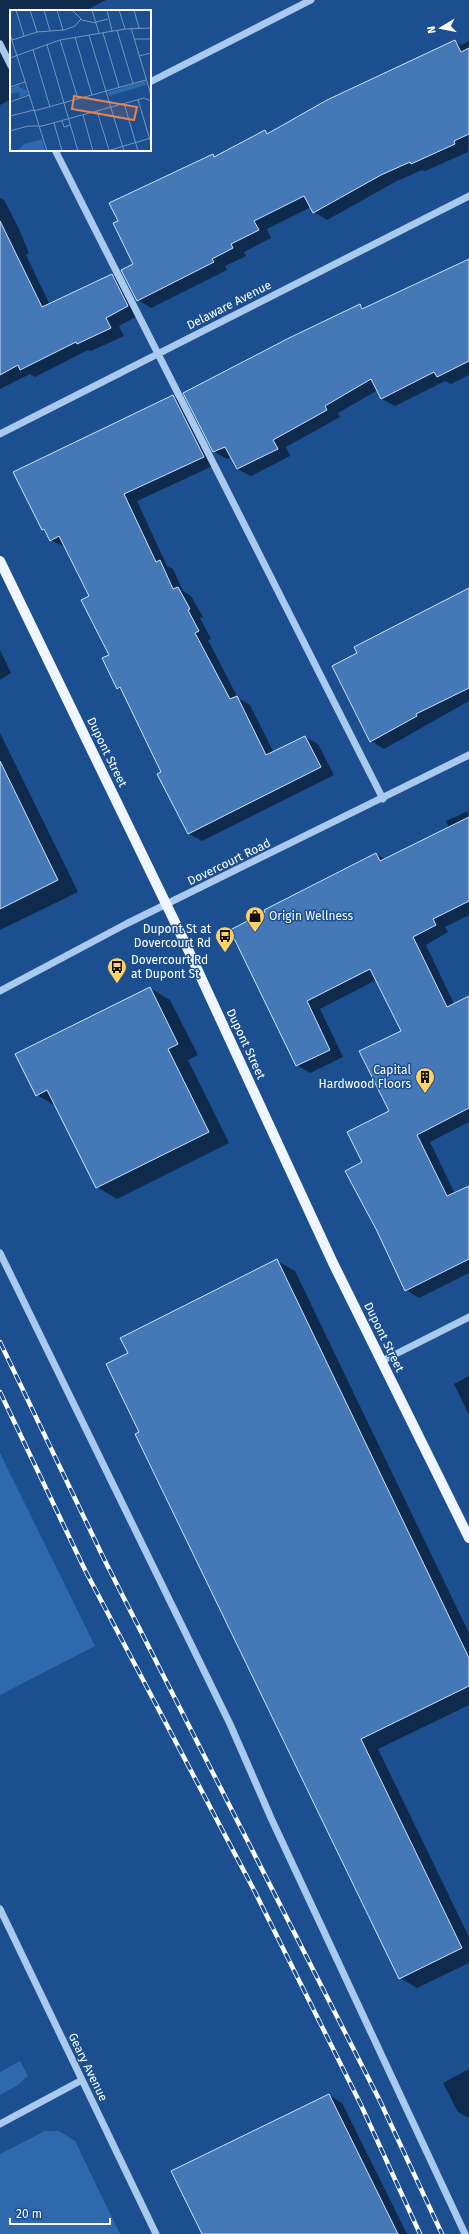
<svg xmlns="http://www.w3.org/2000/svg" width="469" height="2234" viewBox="0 0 469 2234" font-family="'Fira Sans',sans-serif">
	<rect width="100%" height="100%" fill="#1b4f8f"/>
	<!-- green -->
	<path fill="#2e69ad" d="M0,1453l95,193 -95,49z
		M20,2061l8,15 -10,9 -18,10v-23z
		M45,2131h14l16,10 45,93h-120v-80z"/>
	<!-- shadow -->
	<path fill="#0007" d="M0,0h106l-21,11h-74v36l-3,4 1,4 -5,3 7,15v26l-11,6z
		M455,41l6,4 8,-4 -1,111 -43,19 -3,-1 -27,12 -68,38 -13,-8 -3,-5 -44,22 4,9 -27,14 2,4 -21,10 2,4 -76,38 -13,-8 -3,-36 78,-109 3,2 49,-25 4,2z
		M0,198l4,2 14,27 11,26 -3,2 24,50 62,-30 14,8 15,31 -22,12 5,10 -33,15 -3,-1 -53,27 -5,-3 -30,15z
		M469,260v115l-18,9 -6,-3 -50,25 -13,-7 -4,-9 -40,23 2,4 -54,30 4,9 -39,20 -14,-7 -6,-12 -4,2 -13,-7 -29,-59 175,-88 5,4z
		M173,396l14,8 30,60 -80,37 30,65 6,3 10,22 8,5 12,21 -3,1 11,21 -3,1 30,58 12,7 24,48 31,-16 13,7 16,31 -132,66 -13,-7 -66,-143 -5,-3 -7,-33 -20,-59 -26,-49 -15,-7 -7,-10 -29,-58z
		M469,589v112l-85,48 -13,-8 -13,-87z
		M0,650l11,23 -11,7z
		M0,733l78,159 -78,38z
		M468,811l1,104 -24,12 3,5 -22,13 28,59 15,-7v125l-39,20 25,52 14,-7v86l-50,25 -13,-8 -42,-128 26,-51 12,-79 -26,-52 -56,29 23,48 -33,16 -13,-8 -66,-135 145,-76 9,5 64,-31 -3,-7z
		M150,988l20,12 28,55 -10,5 41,83 -112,56 -20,-12 -40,-80 -20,-12z
		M277,1261l18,10 174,362v72l-91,44 91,188v26l-52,25 -17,-10 -259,-546 -12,-78z
		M469,1376v39l-15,-31z
		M469,2069v49l-11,-6 -15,-29z
		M329,2095l13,8 65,131h-205z"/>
	<!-- building -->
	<path fill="#4478b7" stroke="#cfe3fa" d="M455,40l6,12 8,-4v86l-15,7 1,3 -44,20 -1,-2 -29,13 -68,38 -9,-17 -50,25 5,9 -28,14 2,4 -21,11 2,3 -77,39 -16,-31 12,-6 -20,-41 5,-2 -9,-18 104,-49 1,3 51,-27 2,4 60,-34z
		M0,221l42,86 70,-33 16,32 -22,12 5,10 -34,16 -1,-2 -56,28 -2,-5 -18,10z
		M469,259v102l-32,16 -3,-5 -53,27 -10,-20 -46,27 2,4 -54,30 5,9 -41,20 -12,-22 -12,5 -30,-59 106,-55 71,-34 2,5z
		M173,395l31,62 -80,37 32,68 4,-2 13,29 5,-2 12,22 -2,1 11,21 -4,2 35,66 7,-3 29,59 39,-19 16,31 -133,67 -31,-60 4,-2 -41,-85 -3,2 -15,-31 7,-3 -28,-55 8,-4 -30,-60 -9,5 -6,-12 -2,1 -29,-58z
		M469,588v100l-53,26 1,2 -47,26 -38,-76 25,-13 -3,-6z
		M0,761l58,119 -58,29z
		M469,817v84l-36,18 3,6 -23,12 34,70 22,-11v112l-52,27 30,61 22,-10v73l-64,32 -28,-60 -32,-60 17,-9 -15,-30 42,-21 -30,-60 42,-20 -31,-62 -63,32 23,49 -34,16 -66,-136 35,-18 -1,-2 112,-57 4,8z
		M150,987l28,57 -10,5 41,83 -113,56 -49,-98 -11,6 -21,-42z
		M277,1259l192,399v28l-108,53 101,209 -63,31 -264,-545 4,-2 -33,-68 22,-11 -8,-15z
		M329,2094l69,140h-196l-31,-63z"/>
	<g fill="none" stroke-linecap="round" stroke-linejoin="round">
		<!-- minor -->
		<path stroke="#a9c9ee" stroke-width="7" d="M0,44l11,22
			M150,82l161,-82
			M55,150l328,649
			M0,434l469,-238
			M0,991l126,-67 343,-169
			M0,1253l230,471 41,94 194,416
			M382,1361l87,-44
			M0,1909l156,325
			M0,2124l82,-44"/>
		<!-- major -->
		<path stroke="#f0f6ff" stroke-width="10" d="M0,561l186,384 147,318 136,275"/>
		<!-- rail casing -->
		<g stroke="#fff" stroke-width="4.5">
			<path id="rail" d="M0,1342l104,217 276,542 62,133
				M0,1392l85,178 170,322 106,213 59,129"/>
		</g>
		<!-- rail -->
		<use href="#rail" stroke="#1b4f8f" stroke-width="3" stroke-dasharray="9" stroke-linecap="butt"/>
	</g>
	<!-- icons -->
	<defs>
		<g id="shop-pin" transform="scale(1)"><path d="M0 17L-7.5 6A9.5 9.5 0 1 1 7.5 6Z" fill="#ffd166" stroke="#1b4f8f"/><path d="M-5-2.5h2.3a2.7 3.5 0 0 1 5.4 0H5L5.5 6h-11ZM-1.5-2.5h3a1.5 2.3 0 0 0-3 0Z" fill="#111"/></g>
		<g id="bus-pin" transform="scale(1)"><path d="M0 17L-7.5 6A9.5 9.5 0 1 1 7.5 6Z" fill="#ffd166" stroke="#1b4f8f"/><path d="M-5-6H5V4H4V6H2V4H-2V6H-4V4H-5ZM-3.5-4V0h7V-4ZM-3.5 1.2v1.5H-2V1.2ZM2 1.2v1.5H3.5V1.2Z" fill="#111"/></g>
		<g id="building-pin" transform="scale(1)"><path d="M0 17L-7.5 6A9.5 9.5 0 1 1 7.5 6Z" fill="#ffd166" stroke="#1b4f8f"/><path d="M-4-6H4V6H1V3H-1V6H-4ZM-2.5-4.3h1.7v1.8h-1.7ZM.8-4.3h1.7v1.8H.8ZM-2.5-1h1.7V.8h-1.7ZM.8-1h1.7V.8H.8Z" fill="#111"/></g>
	</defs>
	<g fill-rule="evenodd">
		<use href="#shop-pin" x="255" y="916"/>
		<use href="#bus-pin" x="225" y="936"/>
		<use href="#bus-pin" x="117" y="967"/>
		<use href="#building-pin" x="425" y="1077"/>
	</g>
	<g text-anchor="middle" stroke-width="3" stroke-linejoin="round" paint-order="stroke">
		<!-- street labels -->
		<g font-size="12" fill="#fff" stroke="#1b4f8f">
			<text transform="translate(229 305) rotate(-27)" y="4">Delaware Avenue</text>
			<text transform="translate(107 752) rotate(64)" y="4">Dupont Street</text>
			<text transform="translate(229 862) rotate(-26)" y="4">Dovercourt Road</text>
			<text transform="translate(246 1044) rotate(65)" y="4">Dupont Street</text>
			<text transform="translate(384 1337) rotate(64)" y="4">Dupont Street</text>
			<text transform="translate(88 2067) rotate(64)" y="4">Geary Avenue</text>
		</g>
		<!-- poi labels -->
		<g font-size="12" fill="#fff" stroke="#1b4f8f" text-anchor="start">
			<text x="269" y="920">Origin Wellness</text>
			<text x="211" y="933" text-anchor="end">Dupont St at<tspan x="211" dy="14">Dovercourt Rd</tspan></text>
			<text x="131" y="964">Dovercourt Rd<tspan x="131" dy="14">at Dupont St</tspan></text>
			<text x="411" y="1074" text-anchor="end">Capital<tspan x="411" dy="14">Hardwood Floors</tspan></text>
		</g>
	</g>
	<!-- overview -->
	<g transform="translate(10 10)">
		<rect width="141" height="141" fill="#1b4f8f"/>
		<path d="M135,71l1,4 -37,11 -1,-4zM9,75l1,3 5,-1 -3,2 4,1 2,4 -8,3 -1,-5 -9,2v-6zM32,129l3,12h-27l6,-7z" fill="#2e69ad"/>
		<path fill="none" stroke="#7695bc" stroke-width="1" d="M6,0l8,26M20,0l7,22M34,0l6,21M47,0l6,20M62,0l10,10 14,3M82,0l7,23M97,0l5,21M109,0l6,19M124,0l5,18M86,12l12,-3M121,18l20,67M107,20l16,54M93,23l16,54M0,24l37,117M79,25l35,116M65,27l17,58M124,29h17M2,30l25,-8 27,-2 11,-4 6,-7M50,30l18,59M37,35l31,106M23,40l17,57M129,46l12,-3M0,48l50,-18 65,-11 26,-1M0,77l15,-5M128,90l13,43M0,92l19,-7M114,93l14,48M24,101l112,-31M87,101l12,39M73,105l10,36M0,106l24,-6M52,111l2,6 6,-2M44,113l8,28M0,121l18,-5h14l102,-28 7,3M97,141l44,-13"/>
		<path fill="#ee8249" fill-opacity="0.15" stroke="#ee8249" stroke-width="2" d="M64,86l63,11 -3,13 -62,-11z"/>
		<rect width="141" height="141" fill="none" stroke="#fff" stroke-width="2"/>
	</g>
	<!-- north arrow -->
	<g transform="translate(441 28) rotate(260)" stroke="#1b4f8f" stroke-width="3" paint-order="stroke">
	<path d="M0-3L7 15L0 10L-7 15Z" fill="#ffffff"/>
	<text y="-6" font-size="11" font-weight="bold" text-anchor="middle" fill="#ffffff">N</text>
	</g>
	<!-- scale -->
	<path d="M10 2218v6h100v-6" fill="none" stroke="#ffffff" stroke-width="2"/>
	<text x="16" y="2218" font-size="12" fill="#ffffff" stroke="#1b4f8f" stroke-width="3" paint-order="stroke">20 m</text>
</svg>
